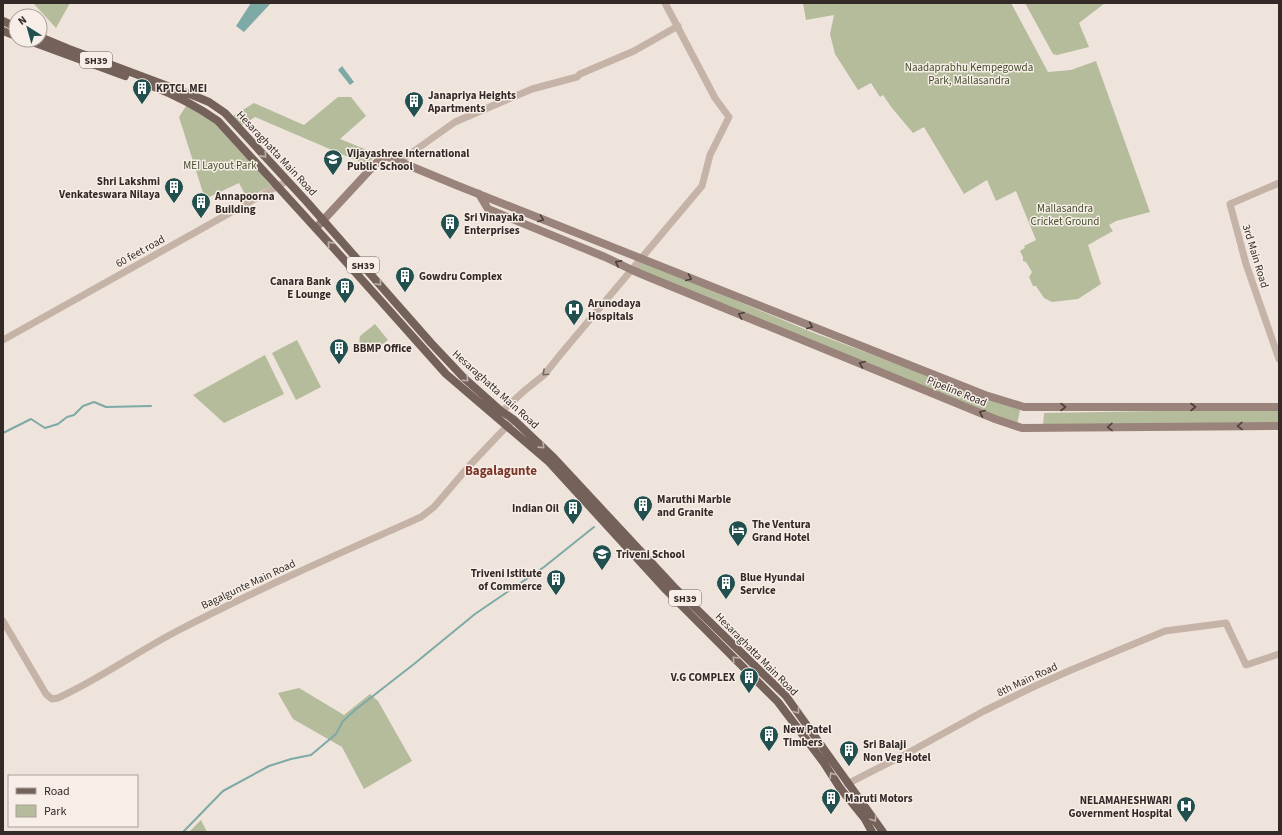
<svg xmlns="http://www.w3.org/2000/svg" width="1282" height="835" viewBox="0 0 1282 835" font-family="'Source Sans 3',sans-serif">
	<rect width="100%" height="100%" fill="#efe4db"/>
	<!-- green -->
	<path fill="#b4bc9c" d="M33,3h37l-14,25z
		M803,3h208l37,69 23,-2 25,-9 54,151 -34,9 -7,4 4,6 -25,14 13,39 -23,15 -26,3 -8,-4 -8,-12h-3l-4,-9 3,-5 -6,-10 -3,-1v-4l-3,-6 5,-3 -1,-2 12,-6 -20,-49 -20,10 -9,-21 -23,14 -40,-67 -11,6 -21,-25 -9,-13 -3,2 -9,-14 -13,7 -23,-36 -5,-20 4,-19 -28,5z
		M1025,3h80l-26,20 10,24 -32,8 -4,-1z
		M338,97h13l15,19 -26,23 37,15 -10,11 -112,-48 -14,9 -8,-10 21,-13 50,22z
		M186,106l21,12 13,9 51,59 -24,12 -8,-15 -34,16 -26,-82z
		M642,261l167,70 211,79 -3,15 -382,-155z
		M375,324l13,16 -16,12c-10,-1 -14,-7 -12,-16z
		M297,340l24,47 -25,13 -24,-47z
		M265,355l19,39 -60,29 -31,-28z
		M1279,409v15l-236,1 1,-12z
		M299,688l45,27 26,-21 8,7 34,60 -48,28 -22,-42 -49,-28 -15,-26z
		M201,820l6,12h-18z"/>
	<!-- water -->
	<path fill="#7da9a7" d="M251,3h20l-27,29 -8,-6z
		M342,66l12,16 -4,3 -12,-15z"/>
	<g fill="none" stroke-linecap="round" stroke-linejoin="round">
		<!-- stream -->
		<path stroke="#7da9a7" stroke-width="2" d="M3,433l28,-14 14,9 13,-4 9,-7 7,-2 9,-9 11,-4 12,5 45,-1
			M183,832l40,-41 46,-25 22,-7 20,-4 25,-21 7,-13 12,-11 59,-46 61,-50 69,-47 50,-40"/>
		<!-- tertiary -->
		<path stroke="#c5b3a8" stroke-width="7" d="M400,161l55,-39 77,-33 45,-12 3,-3 54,-23 44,-25
			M1279,183l-49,21 16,60 33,95
			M3,340l284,-159
			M498,415l26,-24 20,-16 16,-20 142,-169 8,-31 19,-38 -14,-19 -50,-95
			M3,621l43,73 6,5 6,-1c42,-19 80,-47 121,-68 79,-41 161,-77 242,-113l13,-10 36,-42 41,-43
			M847,784l59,-30 78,-43 49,-24 38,-17 94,-39 61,-8 20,42 33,-11"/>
		<!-- secondary -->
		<path stroke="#99837a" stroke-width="8" d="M479,194l9,15 117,48 27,13 14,6 349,143 27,9 257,-2
			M316,228l63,-68 7,-4 70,29 529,210 39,12h255"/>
		<!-- primary -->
		<path stroke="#73615a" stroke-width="8" d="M3,21l13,6
			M3,31l13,5
			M40,37l29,12 128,48 12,5 16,11 82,89 124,141 33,35 37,33 12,8 41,39 120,129 112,109 97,136
			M27,40l98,36
			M152,86c23,9 46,21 66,35l112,123 116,130 103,88 117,128 112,112 46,61 16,25 25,31 7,13"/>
	</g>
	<!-- one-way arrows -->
	<defs><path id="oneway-chevron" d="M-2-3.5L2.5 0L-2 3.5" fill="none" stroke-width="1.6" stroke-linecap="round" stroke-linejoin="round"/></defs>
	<g stroke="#bcafa8">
		<use href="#oneway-chevron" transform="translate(264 155) rotate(48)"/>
		<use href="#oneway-chevron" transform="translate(330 244) rotate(-132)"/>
		<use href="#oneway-chevron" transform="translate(379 283) rotate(49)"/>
		<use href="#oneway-chevron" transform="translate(466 379) rotate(43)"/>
		<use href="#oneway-chevron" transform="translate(542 446) rotate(44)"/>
		<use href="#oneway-chevron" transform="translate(735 659) rotate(-134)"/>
		<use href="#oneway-chevron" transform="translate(797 711) rotate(53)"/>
		<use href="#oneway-chevron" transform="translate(832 775) rotate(-122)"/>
		<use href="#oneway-chevron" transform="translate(874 819) rotate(56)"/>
	</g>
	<g stroke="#4c403c">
		<use href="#oneway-chevron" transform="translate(541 219) rotate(22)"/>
		<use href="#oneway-chevron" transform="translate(618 263) rotate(-152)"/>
		<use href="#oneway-chevron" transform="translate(689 278) rotate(22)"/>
		<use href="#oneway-chevron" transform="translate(741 315) rotate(-158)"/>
		<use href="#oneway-chevron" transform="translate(810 326) rotate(22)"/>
		<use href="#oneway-chevron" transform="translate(862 364) rotate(-158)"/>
		<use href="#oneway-chevron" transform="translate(1063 407)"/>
		<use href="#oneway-chevron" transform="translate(1193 407)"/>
		<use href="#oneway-chevron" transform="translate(982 413) rotate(-158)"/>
		<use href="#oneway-chevron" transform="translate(1240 426) rotate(179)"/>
		<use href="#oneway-chevron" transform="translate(1110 427) rotate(179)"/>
	</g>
	<use stroke="#756861" href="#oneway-chevron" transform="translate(545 373) rotate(137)"/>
	<!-- icons -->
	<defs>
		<g id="building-pin" transform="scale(1)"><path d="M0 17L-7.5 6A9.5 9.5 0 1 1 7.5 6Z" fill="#21504f" stroke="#f7eee7"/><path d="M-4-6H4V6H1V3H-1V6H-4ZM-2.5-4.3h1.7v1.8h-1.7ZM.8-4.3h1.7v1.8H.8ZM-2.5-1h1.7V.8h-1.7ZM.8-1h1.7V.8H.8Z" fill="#fff"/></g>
		<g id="school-pin" transform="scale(1)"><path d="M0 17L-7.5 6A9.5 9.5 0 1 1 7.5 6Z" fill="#21504f" stroke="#f7eee7"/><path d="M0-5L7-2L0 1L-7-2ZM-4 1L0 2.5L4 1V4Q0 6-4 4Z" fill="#fff"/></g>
		<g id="hospital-pin" transform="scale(1)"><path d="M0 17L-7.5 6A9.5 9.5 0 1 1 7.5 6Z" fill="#21504f" stroke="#f7eee7"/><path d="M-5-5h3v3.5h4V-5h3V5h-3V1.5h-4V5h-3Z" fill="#fff"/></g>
		<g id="hotel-pin" transform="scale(1)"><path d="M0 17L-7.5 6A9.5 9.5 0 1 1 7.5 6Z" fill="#21504f" stroke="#f7eee7"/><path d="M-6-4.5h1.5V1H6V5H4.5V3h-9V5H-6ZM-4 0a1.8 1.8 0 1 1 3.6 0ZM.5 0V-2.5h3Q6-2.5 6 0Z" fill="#fff"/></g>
	</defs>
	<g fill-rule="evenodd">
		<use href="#building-pin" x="142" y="88"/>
		<use href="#building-pin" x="414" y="101"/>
		<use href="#school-pin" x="333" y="159"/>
		<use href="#building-pin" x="174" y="187"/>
		<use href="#building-pin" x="201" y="202"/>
		<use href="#building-pin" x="450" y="223"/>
		<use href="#building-pin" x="405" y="276"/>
		<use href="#building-pin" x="345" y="287"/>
		<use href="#hospital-pin" x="574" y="309"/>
		<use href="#building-pin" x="339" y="348"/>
		<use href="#building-pin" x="643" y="505"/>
		<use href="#building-pin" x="573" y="508"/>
		<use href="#hotel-pin" x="738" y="530"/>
		<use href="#school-pin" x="602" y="554"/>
		<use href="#building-pin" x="556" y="579"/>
		<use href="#building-pin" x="726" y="583"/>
		<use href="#building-pin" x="749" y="677"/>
		<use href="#building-pin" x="769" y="735"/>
		<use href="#building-pin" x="849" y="750"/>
		<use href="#building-pin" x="831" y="798"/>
		<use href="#hospital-pin" x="1186" y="806"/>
	</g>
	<g text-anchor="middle" stroke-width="3" stroke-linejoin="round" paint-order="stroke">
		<!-- shield labels -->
		<g fill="#f7eee7" stroke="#6e6561" stroke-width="1">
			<rect x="80" y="52" width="32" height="16" rx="3"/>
			<rect x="347" y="257" width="32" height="16" rx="3"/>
			<rect x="669" y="590" width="32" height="16" rx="3"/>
		</g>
		<g font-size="10" font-weight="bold" fill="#332a27">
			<text x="96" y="64">SH39</text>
			<text x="363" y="269">SH39</text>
			<text x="685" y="602">SH39</text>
		</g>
		<!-- park labels -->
		<g font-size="11" fill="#454f2e" stroke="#f7eee7">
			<text x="969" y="71">Naadaprabhu Kempegowda<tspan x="969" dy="13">Park, Mallasandra</tspan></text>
			<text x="220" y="169">MEI Layout Park</text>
			<text x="1065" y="212">Mallasandra<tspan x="1065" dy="13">Cricket Ground</tspan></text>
		</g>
		<!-- poi labels -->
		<g font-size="11" font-weight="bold" fill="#332a27" stroke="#f7eee7" text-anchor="start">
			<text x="156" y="92">KPTCL MEI</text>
			<text x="428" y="99">Janapriya Heights<tspan x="428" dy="13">Apartments</tspan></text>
			<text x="347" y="157">Vijayashree International<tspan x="347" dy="13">Public School</tspan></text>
			<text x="160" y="185" text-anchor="end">Shri Lakshmi<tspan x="160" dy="13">Venkateswara Nilaya</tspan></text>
			<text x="215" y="200">Annapoorna<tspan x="215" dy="13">Building</tspan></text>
			<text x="464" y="221">Sri Vinayaka<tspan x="464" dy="13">Enterprises</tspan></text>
			<text x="419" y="280">Gowdru Complex</text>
			<text x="331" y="285" text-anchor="end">Canara Bank<tspan x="331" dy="13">E Lounge</tspan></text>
			<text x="588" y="307">Arunodaya<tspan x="588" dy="13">Hospitals</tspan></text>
			<text x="353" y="352">BBMP Office</text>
			<text x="657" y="503">Maruthi Marble<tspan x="657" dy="13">and Granite</tspan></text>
			<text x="559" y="512" text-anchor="end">Indian Oil</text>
			<text x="752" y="528">The Ventura<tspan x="752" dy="13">Grand Hotel</tspan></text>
			<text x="616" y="558">Triveni School</text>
			<text x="542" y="577" text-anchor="end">Triveni Istitute<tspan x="542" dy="13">of Commerce</tspan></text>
			<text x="740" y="581">Blue Hyundai<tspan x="740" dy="13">Service</tspan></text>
			<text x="735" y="681" text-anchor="end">V.G COMPLEX</text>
			<text x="783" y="733">New Patel<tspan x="783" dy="13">Timbers</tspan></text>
			<text x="863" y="748">Sri Balaji<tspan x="863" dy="13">Non Veg Hotel</tspan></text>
			<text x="845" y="802">Maruti Motors</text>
			<text x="1172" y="804" text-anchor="end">NELAMAHESHWARI<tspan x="1172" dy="13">Government Hospital</tspan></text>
		</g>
		<!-- street labels -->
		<g font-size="11" fill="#332a27" stroke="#f7eee7">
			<text transform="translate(277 153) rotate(47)" y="4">Hesaraghatta Main Road</text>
			<text transform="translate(140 251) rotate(-29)" y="4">60 feet road</text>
			<text transform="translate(1256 256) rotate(73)" y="4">3rd Main Road</text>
			<text transform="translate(496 389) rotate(42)" y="4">Hesaraghatta Main Road</text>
			<text transform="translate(957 391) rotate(22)" y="4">Pipeline Road</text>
			<text transform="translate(248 584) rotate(-25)" y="4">Bagalgunte Main Road</text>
			<text transform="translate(757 654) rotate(45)" y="4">Hesaraghatta Main Road</text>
			<text transform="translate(1027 679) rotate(-25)" y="4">8th Main Road</text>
		</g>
		<!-- quarter labels -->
		<g font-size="13" font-weight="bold" fill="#7a3629" stroke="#f7eee7">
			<text x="501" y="475">Bagalagunte</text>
		</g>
	</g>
	<!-- border -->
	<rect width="1282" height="835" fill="none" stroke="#332a27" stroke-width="8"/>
	<!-- legend -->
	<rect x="8" y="775" width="130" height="52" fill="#f7eee7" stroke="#a9a09a"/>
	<rect x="16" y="788" width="20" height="6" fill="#73615a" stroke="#a9a09a"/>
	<text x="44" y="795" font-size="12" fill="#332a27">Road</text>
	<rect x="16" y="805" width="20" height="12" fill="#b4bc9c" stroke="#a9a09a"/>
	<text x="44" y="815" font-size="12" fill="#332a27">Park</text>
	<!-- north arrow -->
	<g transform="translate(28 28) rotate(323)"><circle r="19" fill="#f7eee7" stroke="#a9a09a"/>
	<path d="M0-3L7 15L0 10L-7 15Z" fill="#21504f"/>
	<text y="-6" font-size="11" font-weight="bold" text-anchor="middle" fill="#332a27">N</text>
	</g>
</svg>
